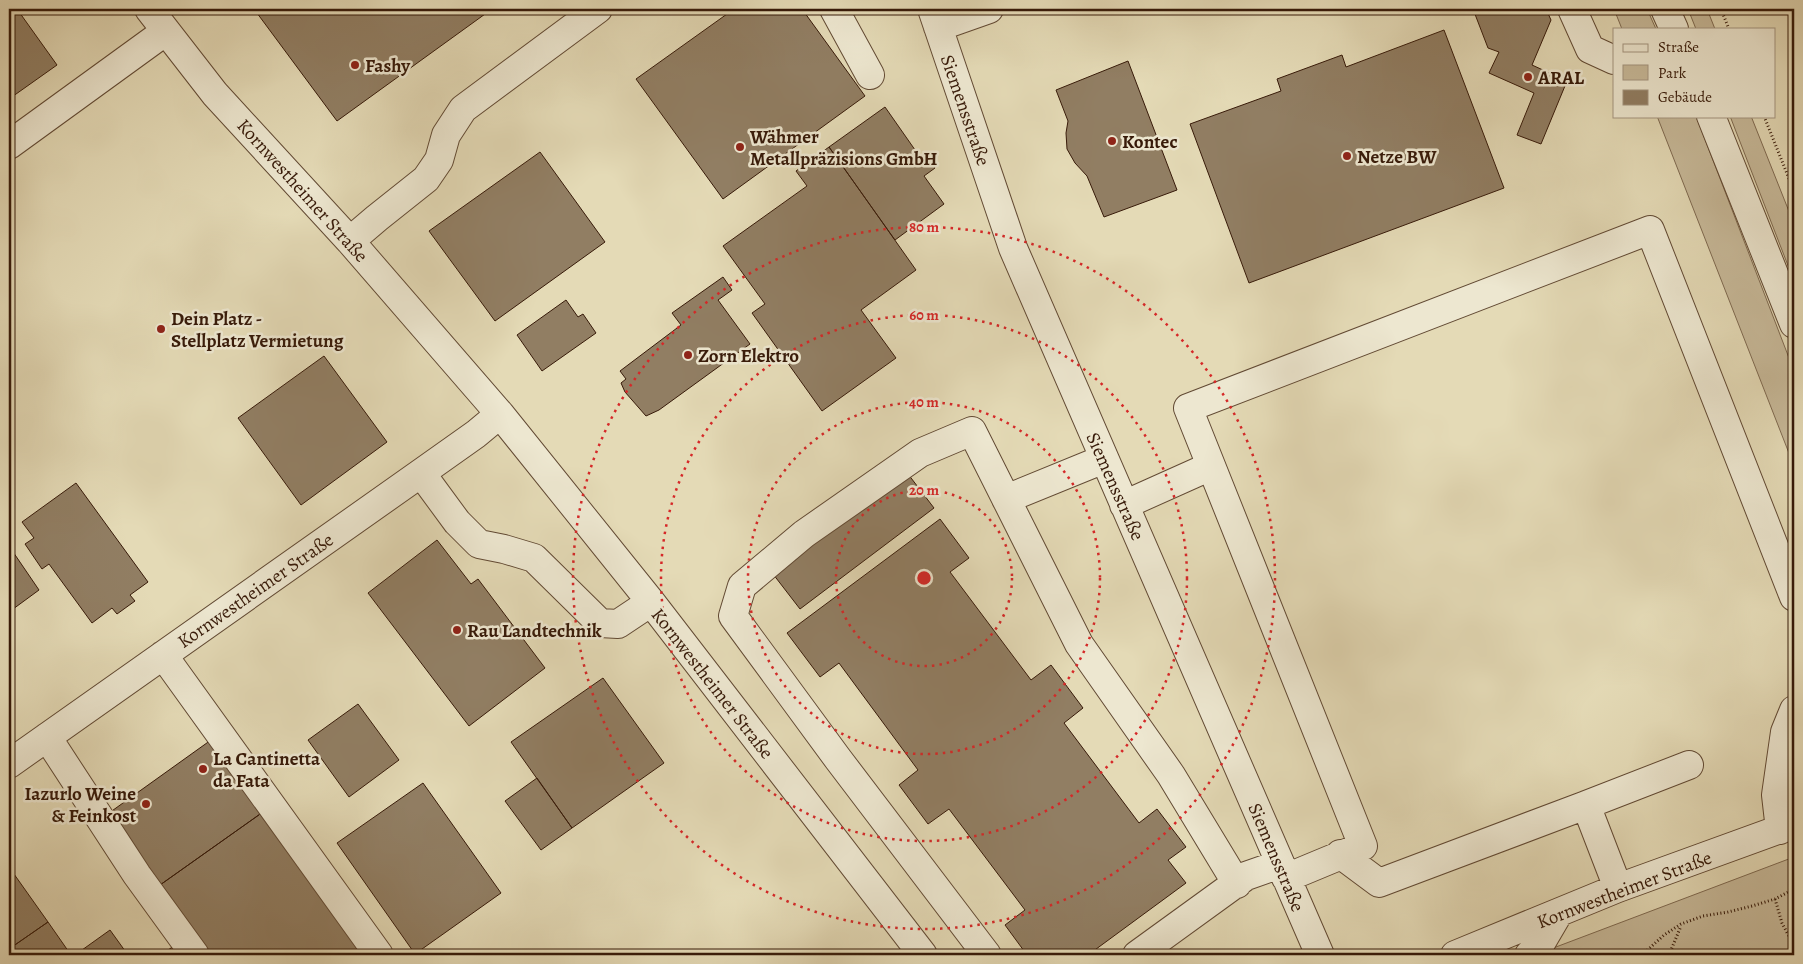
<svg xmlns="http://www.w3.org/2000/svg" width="1803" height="964" viewBox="0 0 1803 964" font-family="Alegreya,serif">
	<rect width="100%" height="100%" fill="#e4dab6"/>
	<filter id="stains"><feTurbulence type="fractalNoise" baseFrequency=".004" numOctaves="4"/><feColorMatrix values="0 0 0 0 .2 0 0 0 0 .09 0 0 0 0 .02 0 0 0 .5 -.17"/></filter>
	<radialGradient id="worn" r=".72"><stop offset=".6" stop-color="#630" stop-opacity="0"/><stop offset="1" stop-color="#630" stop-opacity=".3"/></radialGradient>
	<!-- green -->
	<path fill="#c7b999" stroke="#7f6a51" d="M1614,9h33l9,20h-34z
		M1688,9h19l8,20h-19z
		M1657,116h39l98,255v95z
		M1730,116h21l43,108v57z
		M1794,857v98h-250l4,-5z"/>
	<!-- building -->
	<path fill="#917e63" stroke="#371a09" d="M9,9h8l40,56 -48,34z
		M254,9h238l-155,112z
		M734,9h68l63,87 -142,103 -87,-120z
		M1473,9h73l5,11 -19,45 35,16 -26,63 -24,-9 17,-42 -45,-20 10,-21 -11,-4z
		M1444,30l60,158 -255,95 -59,-159 91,-33 -4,-12 65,-24 4,12z
		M1128,61l49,129 -73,27 -17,-41 -12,-13 -8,-14 -1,-16 2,-12 -12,-31z
		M885,107l35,50 4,-3 11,14 -11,8 20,28 -49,36 -66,-93z
		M829,147l87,123 -55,40 35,48 -74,53 -70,-98 13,-9 -42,-58 84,-60 -11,-15z
		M540,152l65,90 -110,79 -66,-90z
		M723,277l9,13 -14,10 32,44 -91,66 -13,6 -21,-24 -4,-9 5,-4 -6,-8 61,-46 -9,-12z
		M566,300l12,17 5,-3 13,19 -54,38 -25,-36z
		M324,356l63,86 -86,63 -63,-87z
		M908,474l26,34 -134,101 -27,-35z
		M76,483l72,99 -18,13 5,6 -18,13 -5,-6 -20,15 -43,-59 -7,5 -17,-25 9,-6 -12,-16z
		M940,519l29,39 -19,14 81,108 20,-15 32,43 -19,15 75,100 18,-14 29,38 -18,13 18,23 -98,72h-30l-2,-2 -2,2h-27l-22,-30 20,-15 -76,-101 -21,15 -29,-39 19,-15 -79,-107 -19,14 -33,-44z
		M437,540l34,44 7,-5 67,89 -76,58 -101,-133z
		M9,546l30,44 -30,22z
		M603,678l61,85 -92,65 -61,-86z
		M358,704l41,56 -50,37 -41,-57z
		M211,740l52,72 -103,73 -51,-72z
		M537,778l35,50 -31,22 -36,-49z
		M423,783l78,110 -86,61 -78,-111z
		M263,812l103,143h-155l-51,-70z
		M9,867l39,55 -39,27z
		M48,922l23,33h-62v-6z
		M110,930l18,25h-53z
		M178,943l8,12h-25z"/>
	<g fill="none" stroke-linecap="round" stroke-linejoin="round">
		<!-- minor casing -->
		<g stroke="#624a34" stroke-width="30">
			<path id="minor" d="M149,9l66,85 135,147 150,173 151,188 272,353
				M834,9l36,66
				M932,9l81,239 307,707
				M1572,9l18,40 24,11
				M1665,9l9,20
				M938,27l51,-18
				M1711,116l83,208
				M9,145l157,-114
				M350,241l27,-23 49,-39 13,-19 7,-25 17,-26 135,-100
				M421,473l36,49 22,22 25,5 30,9 66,65 18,1 33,-22
				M1006,499l98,-40
				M1124,505l87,-39
				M163,655l216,300
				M47,737l90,138 58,80
				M9,764l412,-291 55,-39 24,-20
				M1586,805l103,-40
				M1780,830l-4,-35 9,-63 9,-22
				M1340,854l39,29 207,-78 32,83
				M1286,878l77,-32 -175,-438 462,-178 144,367
				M987,955l-149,-196 -105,-143 9,-30 62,-52 116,-81 52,-22 107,213 92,131 66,109
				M1137,955l109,-79 34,-12
				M1455,955l163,-67 176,-64
				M1529,955l12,-12 17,-29"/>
		</g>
		<!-- path -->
		<path stroke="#371a09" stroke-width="3" stroke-dasharray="1 2.5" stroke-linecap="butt" d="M1721,9l8,20
			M1764,116l30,75
			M1775,899l7,24 12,23
			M1642,955l22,-20 17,-11 22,-8 25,-4 24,-6 23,-7 19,-10
			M1669,955l12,-29"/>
		<!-- minor -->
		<use href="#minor" stroke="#ede7d0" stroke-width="28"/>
	</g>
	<!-- distance rings -->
	<g fill="none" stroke="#d62828" stroke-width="2.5" stroke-dasharray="2.5 5">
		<circle cx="924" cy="578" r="88"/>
		<circle cx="924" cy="578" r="176"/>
		<circle cx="924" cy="578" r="263"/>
		<circle cx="924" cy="578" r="351"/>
	</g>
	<!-- markers -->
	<g fill="#8f2418" stroke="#ede7d0" stroke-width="2">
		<circle cx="355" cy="65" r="5"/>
		<circle cx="1528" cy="77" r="5"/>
		<circle cx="1112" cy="141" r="5"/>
		<circle cx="740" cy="147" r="5"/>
		<circle cx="1347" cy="156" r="5"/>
		<circle cx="161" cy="329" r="5"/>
		<circle cx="688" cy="355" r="5"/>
		<circle cx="457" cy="630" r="5"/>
		<circle cx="203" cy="769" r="5"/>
		<circle cx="146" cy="804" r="5"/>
	</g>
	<g text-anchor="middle" stroke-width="5" stroke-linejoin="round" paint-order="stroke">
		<!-- poi labels -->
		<g font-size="19" font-weight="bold" fill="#371a09" stroke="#ede7d0" text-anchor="start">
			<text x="365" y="72">Fashy</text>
			<text x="1538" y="84">ARAL</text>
			<text x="750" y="143">Wähmer<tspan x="750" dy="22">Metallpräzisions GmbH</tspan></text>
			<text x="1122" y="148">Kontec</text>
			<text x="1357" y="163">Netze BW</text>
			<text x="171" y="325">Dein Platz -<tspan x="171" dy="22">Stellplatz Vermietung</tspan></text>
			<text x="698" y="362">Zorn Elektro</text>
			<text x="467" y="637">Rau Landtechnik</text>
			<text x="213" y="765">La Cantinetta<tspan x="213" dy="22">da Fata</tspan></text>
			<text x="136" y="800" text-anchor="end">Iazurlo Weine<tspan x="136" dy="22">&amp; Feinkost</tspan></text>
		</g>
		<!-- street labels -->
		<g font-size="19" fill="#371a09" stroke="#ede7d0">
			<text transform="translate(966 110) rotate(71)" y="7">Siemensstraße</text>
			<text transform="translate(303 190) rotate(48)" y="7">Kornwestheimer Straße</text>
			<text transform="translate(1116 486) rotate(66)" y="7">Siemensstraße</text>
			<text transform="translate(255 590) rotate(-35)" y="7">Kornwestheimer Straße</text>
			<text transform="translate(713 683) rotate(52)" y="7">Kornwestheimer Straße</text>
			<text transform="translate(1277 857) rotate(67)" y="7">Siemensstraße</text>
			<text transform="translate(1624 889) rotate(-21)" y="7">Kornwestheimer Straße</text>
		</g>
	</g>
	<circle cx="924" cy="578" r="8" fill="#d62828" stroke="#ede7d0" stroke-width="2.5"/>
	<g font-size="15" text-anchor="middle" font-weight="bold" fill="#d62828" stroke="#ede7d0" stroke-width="5" stroke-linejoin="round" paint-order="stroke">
		<text x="924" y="232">80 m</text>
		<text x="924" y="320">60 m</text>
		<text x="924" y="407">40 m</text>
		<text x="924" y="495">20 m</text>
	</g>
	<!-- margin -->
	<rect width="1803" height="964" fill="none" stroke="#e4dab6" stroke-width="30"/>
	<rect x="10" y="10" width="1783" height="944" fill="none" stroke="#371a09" stroke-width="2.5"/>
	<rect x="15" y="15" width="1773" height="934" fill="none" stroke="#371a09"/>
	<!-- legend -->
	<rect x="1613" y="28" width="162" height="90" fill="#ede7d0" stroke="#a49580"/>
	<rect x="1623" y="44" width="25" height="8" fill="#ede7d0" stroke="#a49580"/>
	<text x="1658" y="52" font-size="15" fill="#371a09">Straße</text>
	<rect x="1623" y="65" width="25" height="15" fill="#c7b999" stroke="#a49580"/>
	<text x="1658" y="78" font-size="15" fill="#371a09">Park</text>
	<rect x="1623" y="90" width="25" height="15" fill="#917e63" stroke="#a49580"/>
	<text x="1658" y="102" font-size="15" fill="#371a09">Gebäude</text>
	<rect width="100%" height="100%" filter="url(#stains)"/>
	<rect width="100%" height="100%" fill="url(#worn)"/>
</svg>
